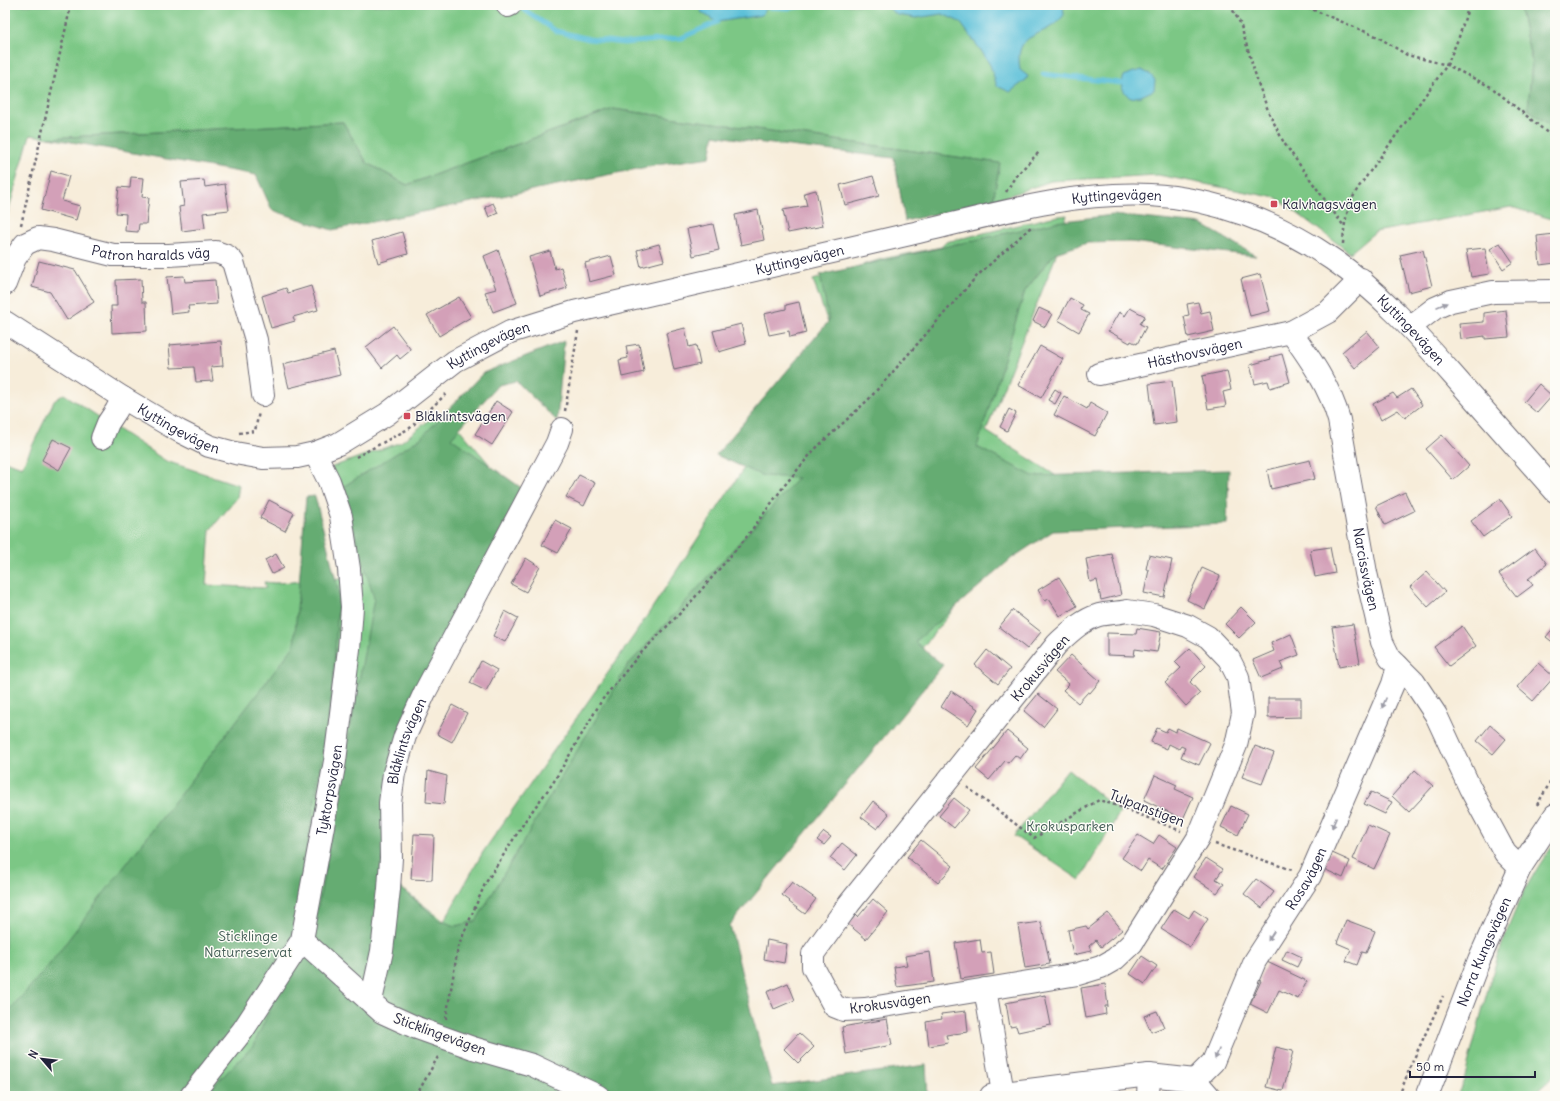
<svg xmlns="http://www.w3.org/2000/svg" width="1560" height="1101" viewBox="0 0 1560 1101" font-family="Delius,sans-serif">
	<rect width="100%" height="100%" fill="#fdfcf7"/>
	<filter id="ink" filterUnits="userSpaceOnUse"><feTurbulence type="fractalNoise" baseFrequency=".025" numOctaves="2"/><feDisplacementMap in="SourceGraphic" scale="8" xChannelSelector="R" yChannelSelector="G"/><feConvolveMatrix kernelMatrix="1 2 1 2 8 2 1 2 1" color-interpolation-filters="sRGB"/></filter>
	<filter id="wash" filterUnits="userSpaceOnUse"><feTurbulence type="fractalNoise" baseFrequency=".012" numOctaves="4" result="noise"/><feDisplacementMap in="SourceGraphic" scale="16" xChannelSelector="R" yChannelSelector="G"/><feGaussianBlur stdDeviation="0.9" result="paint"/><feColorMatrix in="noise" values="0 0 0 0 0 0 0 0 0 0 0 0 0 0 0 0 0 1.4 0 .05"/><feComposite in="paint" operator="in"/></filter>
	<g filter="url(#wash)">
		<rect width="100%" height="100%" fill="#f7edda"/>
		<!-- green -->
		<path fill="#7cc785" stroke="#4f7460" d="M5,5h1514l13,57 -4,47 27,20v91l-44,-13 -136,25 -25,21 -73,-55 -119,-23 -107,6 -58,20 6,-38 -386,-54 -206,76 -40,-22 -24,-41 -294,16 -19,-3 -25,88z
			M1067,215l-13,46 -68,170 83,53 -77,78 -314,386 74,148h-747v-635l17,6 32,-66 10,-7 102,67 73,24 -2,13 -27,32 -4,55 60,3 -2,-6 11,1 67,-4 -10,-112 69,-25 37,-29 19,13 60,71 -107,211 -28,165 62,48 39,-69 152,-218 197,-300 -19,-54 69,-21 59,-12 5,-5 106,-25z
			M1068,769l52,43 -40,68 -66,-44z
			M1555,843v232l-23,21h-75l7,-16c21,-78 39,-172 91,-237z"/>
		<!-- forest -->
		<path fill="#65ac72" stroke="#446756" d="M1519,5h36v124l-27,-20 4,-47z
			M613,109l387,54 -7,38 -88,20 -11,-63 -139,-16 -41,-7 -4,22 -53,8 -325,65 -60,-20 -16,-35 -207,-37 294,-16 24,41 40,22z
			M1113,215l88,9 55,32 -126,-14 -43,1 -32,10 -30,38 -48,156 56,29 196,-6 -2,54 -174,7 -41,27 -97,84 28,23 -213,260 21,87 21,74 154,-21 2,31h-724l49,-50 65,-139 56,-309 -33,-110 80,-50 62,-65 81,-32 -7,80 -41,-40 -18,4 -47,53 72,51 -122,237 -21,153 21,9 38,32 17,6 20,-5 152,-256 170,-187 -35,-2 -47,-21 113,-134 -9,-46 235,-53z
			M315,496l24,97 -7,103 -40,242 -60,94 -52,64h-175v-80l43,-50 246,-320 12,-149z"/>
		<!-- water -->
		<path fill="#5bc0d8" stroke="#3e718a" d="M698,5h60l9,2 -5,8 -45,7 -15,-9z
			M885,5h178l1,10c-20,26 -51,13 -44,55l8,6 -2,4 -16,12 -13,-6 -7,-21 -8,-13 -22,-30 -18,-8 -26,4 -19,-3z
			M1142,70l9,5 4,5 -1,10 -13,6 -11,2c-8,-8 -10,-12 -6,-22l6,-3z"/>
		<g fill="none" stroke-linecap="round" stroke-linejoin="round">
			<!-- stream -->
			<path stroke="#5bc0d8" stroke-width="5" d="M517,5l39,26 33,8 35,4 57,-5 36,-16
				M767,7l21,1 24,-3
				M1043,74l78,9"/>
		</g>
		<g id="blocks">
			<!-- building -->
			<path fill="#d3a0b8" d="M51,171l18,5 -7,25 18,5 -4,14 -35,-10z
				M873,176l6,20 -34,9 -5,-20z
				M131,177l13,1 -2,19 7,1 -3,26h-7l-1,8 -13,-1 1,-17 -10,-1 3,-26 11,1z
				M204,180l1,7 20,-3 4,26 -26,3 2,15 -23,3 -3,-24 5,-1 -3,-24z
				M816,190l7,36 -35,7 -5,-23 24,-4 -3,-13z
				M493,203l5,10 -9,4 -4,-10z
				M758,210l6,30 -23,5 -6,-30z
				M713,224l6,26 -26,6 -6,-27z
				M402,232l6,22 -30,9 -6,-22z
				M1555,234v29l-15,2 -3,-29z
				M1500,243l13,19 -10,7 -13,-20z
				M659,244l5,17 -23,6 -4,-17z
				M1485,248l4,26 -18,3 -5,-27z
				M498,250l19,53 -24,9 -8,-20 11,-3 -12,-33z
				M1423,250l9,36 -23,6 -9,-37z
				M550,251l5,18 6,-2 6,21 -27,8 -11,-39z
				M611,256l5,19 -27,7 -4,-19z
				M39,261l36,9 19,32 -27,18 -17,-28 -18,-5z
				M1260,274l10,37 -20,5 -9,-37z
				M184,276l1,6 30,-2 2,24 -29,2 1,6 -18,2 -4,-37z
				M141,279l1,23h4l1,29 -35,2 -1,-27h6l-1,-26z
				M311,286l7,24 -25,7 2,4 -24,7 -9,-32 24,-8 2,5z
				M459,297l12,20 -32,19 -12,-21z
				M1070,298l13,7 -2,5 8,4 -10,18 -21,-12z
				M799,302l7,31 -16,4 -1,-6 -20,4 -5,-21 22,-5v-4z
				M1198,302l3,11 9,-2 4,20 -26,6 -4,-21 5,-1 -2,-11z
				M1039,308l13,6 -7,13 -12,-6z
				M1130,308l15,8 -5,8 6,3 -9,17 -6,-3 -1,2 -22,-12 11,-19 6,4z
				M1506,310l3,27 -24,2v-3l-24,3 -2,-15 25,-2v-9z
				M741,324l5,20 -27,8 -6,-21z
				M393,326l18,24 -11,9 -3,-4 -15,13 -16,-21z
				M685,328l4,19 7,-2 4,19 -26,6 -8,-37z
				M1367,331l13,16 -25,21 -13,-16z
				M221,341l2,25 -12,1 2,14 -17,1 -2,-15 -23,1 -2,-23z
				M639,344l5,28 -22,5 -3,-17 9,-2 -2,-12z
				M1040,346l23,13 -22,39 -23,-13z
				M334,351l6,24 -51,13 -6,-24z
				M1282,354l8,28 -20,6 -2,-7 -13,3 -5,-19 21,-6 -1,-2z
				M1227,371l4,19 -8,2 3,14 -18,3 -6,-33z
				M1172,381l5,41 -23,3 -5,-41z
				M1539,384l13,12 -15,17 -13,-11z
				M1055,389l6,4 -6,11 -7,-4z
				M1411,389l11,16 -17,13 -7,-8 -17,10 -8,-16 20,-11 4,5z
				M1064,396l23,13 3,-6 17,10 -12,23 -41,-21z
				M496,401l17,11 -21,33 -17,-11z
				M1009,409l7,4 -9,18 -7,-4z
				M1442,435l27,31 -16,14 -27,-31z
				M53,439l18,9 -12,22 -17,-10z
				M1310,460l5,19 -44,10 -4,-19z
				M579,475l16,8 -11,23 -18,-9z
				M1405,492l9,19 -29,14 -9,-19z
				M1500,499l12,17 -29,21 -12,-16z
				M269,500l25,13 -9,18 -25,-13z
				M555,520l17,9 -14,24 -16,-8z
				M1330,547l5,26 -20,4 -5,-27z
				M1535,548l12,16 -19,15 5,6 -16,12 -18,-23z
				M276,554l8,14 -12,6 -7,-14z
				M1112,554l9,41 -20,5 -4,-20 -7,2 -4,-23z
				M1149,555l23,5 -8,37 -20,-4 5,-23 -3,-1z
				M526,558l14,9 -14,25 -15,-8z
				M1202,568l18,8 -15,33 -18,-9z
				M1427,572l18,20 -17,15 -18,-20z
				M1059,577l18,29 -17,10 -11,-17 -4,2 -7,-11z
				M1241,607l15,15 -17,16 -14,-14z
				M1013,610l28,22 -14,17 -28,-22z
				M505,611l13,7 -13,24 -12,-6z
				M1353,624l7,39 -21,4 -7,-40z
				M1462,626l14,20 -27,20 -15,-19z
				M1555,626v18l-9,-7z
				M1137,628l24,4 -4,20 -22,-3 -1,7 -27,-1v-22l29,1z
				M1291,634l8,21 -19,7 3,7 -22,9 -8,-18 21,-9 -3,-8z
				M1190,648l16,18 -16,16 10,11 -14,13 -21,-23 16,-15 -6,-6z
				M987,650l23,19 -12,15 -23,-19z
				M1071,655l29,26 -10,12 -2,-1 -10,11 -15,-13 6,-6 -14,-12z
				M481,661l16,9 -11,21 -16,-8z
				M1538,663l16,14 -21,24 -16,-14z
				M951,691l27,18 -10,16 -27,-18z
				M1038,694l19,15 -14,18 -19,-16z
				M1268,698h33v19l-33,1z
				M452,705l15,8 -15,29 -15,-8z
				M1490,725l16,14 -13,15 -16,-13z
				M1157,728l9,4 2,-4 8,4 1,-4 33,15 -11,22 -18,-8 4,-9 -4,-2 -2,3 -10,-5 -2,5 -16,-7z
				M1007,731l21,17 -8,11 -5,-4 -7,8 -3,-2 -16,19 -13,-11z
				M1255,746l19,7 -12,31 -20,-7z
				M1415,770l18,16 -24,26 -17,-16z
				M428,771l19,5 -3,28 -18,-2z
				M1155,775l22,10 -2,4 18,8 -10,22 -39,-19z
				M1371,792l21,10 -7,12 -21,-10z
				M954,798l15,12 -15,18 -15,-12z
				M873,801l16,13 -12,15 -16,-12z
				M1231,806l17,8 -10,21 -17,-8z
				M1368,825l22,10 -16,34 -21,-10z
				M824,832l7,5 -7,8 -7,-5z
				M414,834l20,1 -2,45 -21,-1z
				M1138,835l15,9 6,-9 18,12 -15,22 -14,-9 -7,11 -19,-13z
				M921,840l32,26 -15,17 -31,-26z
				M842,843l15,12 -12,15 -15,-12z
				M1330,852l20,9 -7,17 -21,-10z
				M1206,858l17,11 -7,10 8,5 -7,9 -24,-16z
				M1256,879l18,13 -12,16 -18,-14z
				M792,882l24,17 -11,15 -16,-12 1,-1 -8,-6z
				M873,899l15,13 -22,27 -18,-15 8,-9 2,2z
				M1174,909l15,9 5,-8 14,9 -18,28 -29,-18z
				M1108,913l14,17 -21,17 -5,-7 -7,6 2,5 -18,4 -5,-25 18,-4 2,3z
				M1346,920l29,11 -9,22 -4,-1 -5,13 -11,-4 5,-12 -14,-6z
				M1041,922l9,42 -25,4 -7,-43z
				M980,939l2,14 9,-1 3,22 -33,5 -6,-36z
				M767,940l20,4 -3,19 -20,-4z
				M1287,950l15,7 -5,10 -15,-7z
				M930,952l4,30 -37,5 -3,-20 13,-2 -2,-9z
				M1142,956l15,10 -12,18 -15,-10z
				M1267,962l40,19 -9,18 -19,-9 -11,23 -18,-9 11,-23 -2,-1z
				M788,983l7,17 -21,9 -7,-17z
				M1105,984l3,22h-3l1,8 -20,4 -5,-30z
				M1045,995l6,30 -33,7 -2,-6 -6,1 -4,-24z
				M966,1011l2,21 -22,3 2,8 -19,3 -3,-24 16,-3 -1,-5z
				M1157,1011l7,16 -13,5 -7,-16z
				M887,1019l5,26 -46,9 -4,-27z
				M799,1033l15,14 -16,16 -14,-14z
				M1276,1047l17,4 -10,40 -17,-4z"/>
		</g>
	</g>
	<g filter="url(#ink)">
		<use href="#blocks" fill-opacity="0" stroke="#6d6973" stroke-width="1"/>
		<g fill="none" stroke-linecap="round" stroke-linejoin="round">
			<!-- minor casing -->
			<g stroke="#6d6973" stroke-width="24">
				<g id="minor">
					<path d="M508,6l2,-1"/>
					<path id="s1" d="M1361,279l-33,33 -37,20c20,28 39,55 48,88l27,153 16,69 8,16 24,24 22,33 34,73 35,65 15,15"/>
					<path id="s2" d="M5,284l10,-26 10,-14 13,-6 15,2 60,15h56l47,-3 11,4 6,6 23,78 7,55"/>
					<path id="s3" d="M5,322l118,76 56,33 30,15 26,7 28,5 34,-1 18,-4 23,-9 49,-30 68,-53 55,-29 64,-20c112,-26 224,-52 336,-78 79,-18 159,-43 240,-39 65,3 129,28 182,64 46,31 83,73 120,115 34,39 69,78 103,117"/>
					<path d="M1410,327l25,-19 16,-7 42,-9 62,-1"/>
					<path id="s4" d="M1099,374l192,-42"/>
					<path d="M102,438l6,-15 8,-12 7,-13"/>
					<path d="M1127,611l27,4 34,11 20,11 21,22 9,18 5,36 -7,32 -38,93 -66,105 -17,16 -14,8 -23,7 -213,35 -21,1 -10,-4 -21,-39v-13l36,-50 208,-260c12,-11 25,-24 42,-29 9,-2 19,-2 28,-4z"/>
					<path d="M302,940l80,72 35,16"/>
					<path d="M985,989l18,104"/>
					<path id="s5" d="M371,1001l11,-50 7,-62 2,-31 -1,-55 4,-30 11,-37 20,-44 132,-249 5,-14"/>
					<path d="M473,1048l59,17 66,31"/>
					<path id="s6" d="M1195,1080l18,-18 42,-101 55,-85 83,-192 5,-18"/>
					<path id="s7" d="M191,1096l52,-66 59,-90 33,-179 14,-112 3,-42 -3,-38 -8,-53 -12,-35 -14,-28"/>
					<path d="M991,1096l12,-3 146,-18 46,5 14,16"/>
					<path d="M1148,1096l1,-21"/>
				</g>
			</g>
			<!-- major casing -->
			<g stroke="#6d6973" stroke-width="24">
				<g id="major">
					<path id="s8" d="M1427,1096l52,-136 41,-92 35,-53"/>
				</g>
			</g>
			<!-- path -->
			<path stroke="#6d6973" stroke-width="2.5" stroke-dasharray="3 3" stroke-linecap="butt" d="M1230,5l10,18 18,60 11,30 15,30 59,82
				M1302,5l76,32 29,18 40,10 44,22 64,52
				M1006,192l9,-15 25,-26
				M21,225l50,-220
				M1343,244c1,-22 4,-37 15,-56l89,-123 12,-28 10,-32
				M565,411l13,-80
				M239,433l16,-2 4,-19
				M356,457l54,-29 36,-34
				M967,787l67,51 65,-38 19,6 63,25
				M1537,805l18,-31
				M1215,844l77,26
				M446,1019l12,-72 27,-63 42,-66 26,-35 49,-83 37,-45 51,-52 55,-64 39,-53 30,-36 55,-51 108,-123 55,-50
				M416,1096l23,-41
				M1399,1096l12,-31 32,-69"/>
			<!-- minor -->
			<use href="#minor" stroke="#fff" stroke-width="22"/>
			<!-- major -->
			<use href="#major" stroke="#fff" stroke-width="22"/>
			<!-- minor-bridge casing -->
			<g stroke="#6d6973" stroke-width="24" stroke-linecap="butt">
				<path id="minor-bridge" d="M417,1028l56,20"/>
			</g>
			<!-- minor-bridge -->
			<use href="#minor-bridge" stroke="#fff" stroke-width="22"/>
		</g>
		<!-- one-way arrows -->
		<defs><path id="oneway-solid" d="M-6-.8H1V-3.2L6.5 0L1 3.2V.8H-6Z"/></defs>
		<g fill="#9c9ca7">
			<use href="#oneway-solid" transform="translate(1442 305) rotate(-23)"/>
			<use href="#oneway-solid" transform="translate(1384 703) rotate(113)"/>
			<use href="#oneway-solid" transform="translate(1334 823) rotate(113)"/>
			<use href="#oneway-solid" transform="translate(1271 936) rotate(123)"/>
			<use href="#oneway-solid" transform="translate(1217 1054) rotate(112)"/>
		</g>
	</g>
	<!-- markers -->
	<g fill="#d1495b" stroke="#fdfcf7" stroke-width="1.5">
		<rect x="1270" y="200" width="8" height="8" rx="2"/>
		<rect x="403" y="412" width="8" height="8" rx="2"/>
	</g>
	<g text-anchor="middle" stroke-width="3" stroke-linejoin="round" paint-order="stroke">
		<!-- street labels -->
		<g font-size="14" fill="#22223b" stroke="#fdfcf7">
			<text dy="5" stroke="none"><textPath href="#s3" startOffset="1200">Kyttingevägen</textPath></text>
			<text dy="5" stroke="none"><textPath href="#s2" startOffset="174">Patron haralds väg</textPath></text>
			<text dy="5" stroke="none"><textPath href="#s3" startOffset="876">Kyttingevägen</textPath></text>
			<text dy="5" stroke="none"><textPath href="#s3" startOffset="1535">Kyttingevägen</textPath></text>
			<text dy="5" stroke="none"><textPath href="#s3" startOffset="552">Kyttingevägen</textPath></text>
			<text dy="5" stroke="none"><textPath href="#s4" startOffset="98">Hästhovsvägen</textPath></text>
			<text dy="5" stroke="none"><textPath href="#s3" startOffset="204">Kyttingevägen</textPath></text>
			<text dy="5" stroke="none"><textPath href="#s1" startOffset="341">Narcissvägen</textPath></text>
			<text transform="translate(1040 668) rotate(-50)" y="5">Krokusvägen</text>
			<text dy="5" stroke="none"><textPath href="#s5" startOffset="264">Blåklintsvägen</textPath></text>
			<text dy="5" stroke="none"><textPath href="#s7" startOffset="344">Tyktorpsvägen</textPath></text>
			<text transform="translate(1147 808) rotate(21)" y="5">Tulpanstigen</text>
			<text dy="5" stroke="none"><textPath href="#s6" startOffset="232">Rosavägen</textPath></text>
			<text dy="5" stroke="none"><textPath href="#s8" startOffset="155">Norra Kungsvägen</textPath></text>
			<text transform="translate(890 1003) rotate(-8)" y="5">Krokusvägen</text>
			<text transform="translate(440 1034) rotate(20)" y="5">Sticklingevägen</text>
		</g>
		<!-- poi labels -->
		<g font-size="14" fill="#22223b" stroke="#fdfcf7" text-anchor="start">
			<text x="1282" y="209">Kalvhagsvägen</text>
			<text x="415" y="421">Blåklintsvägen</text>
		</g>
		<!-- park labels -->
		<g font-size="14" fill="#425c55" stroke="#fdfcf7">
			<text x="1070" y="831">Krokusparken</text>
			<text x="248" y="941">Sticklinge<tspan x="248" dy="16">Naturreservat</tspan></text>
		</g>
	</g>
	<!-- margin -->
	<rect width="1560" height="1101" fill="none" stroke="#fdfcf7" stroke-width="20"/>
	<!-- north arrow -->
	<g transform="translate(42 1059) rotate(298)" stroke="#fdfcf7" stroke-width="3" paint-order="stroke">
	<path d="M0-3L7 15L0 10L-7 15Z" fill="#22223b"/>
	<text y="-6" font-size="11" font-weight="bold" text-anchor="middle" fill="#22223b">N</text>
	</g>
	<!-- scale -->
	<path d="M1410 1071v6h125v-6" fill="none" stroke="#22223b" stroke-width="2"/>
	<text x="1416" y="1071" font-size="12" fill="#22223b" stroke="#fdfcf7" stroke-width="3" paint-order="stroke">50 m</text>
</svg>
